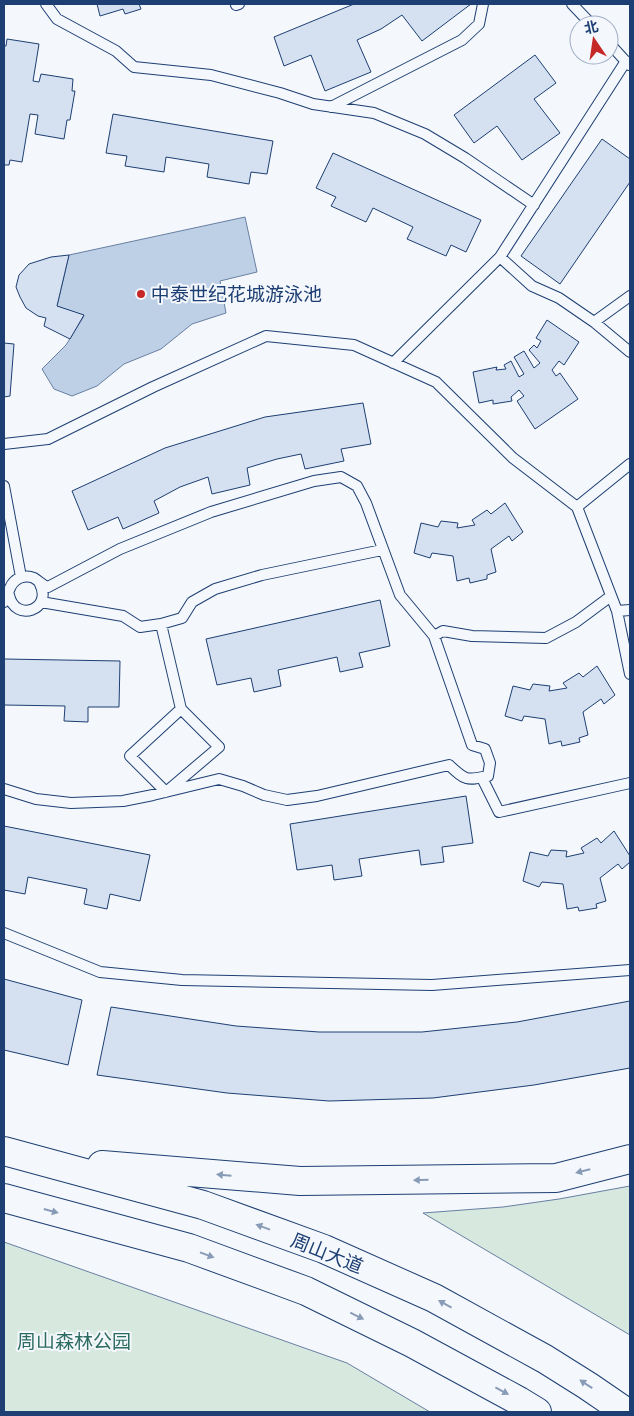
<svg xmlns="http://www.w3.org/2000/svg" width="634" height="1416" viewBox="0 0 634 1416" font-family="'PT Sans Narrow','Noto Sans SC',sans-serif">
	<rect width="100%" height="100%" fill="#f4f7fb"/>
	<!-- green -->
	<path fill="#d7e8df" stroke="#687fa3" d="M630,1186v149l-207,-122 80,-6 56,-8z
		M4,1242l343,121 83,49h-426z"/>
	<!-- water -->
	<path fill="#bed0e5" stroke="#687fa3" d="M245,217l12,55 -37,9 6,32 -34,11 -31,25 -37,15 -27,22 -25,10 -18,-7 -12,-20 24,-24 18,-29 -27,-10 12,-51z"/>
	<!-- building -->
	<path fill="#d5e0f0" stroke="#1d3f73" d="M97,4h42l2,5 -16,5 -2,-5 -23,7z
		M354,4h117l-49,37 -20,-26 -21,14 -24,11 14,32 -46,19 -14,-36 -27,11 -10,-29z
		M7,39l32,5 -6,37 6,1 2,-8 32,5 -1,12h3l-5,29h-3l-3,19 -29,-5 3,-19 -8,-1 -8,48 -12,-2 -1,5h-5v-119h2z
		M535,55l21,28 -22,16 26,34 -38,27 -25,-34 -23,17 -20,-28z
		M113,114l160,27 -6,33 -16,-2 -2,12 -42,-7 2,-13 -43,-7 -2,15 -39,-6 2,-10 -21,-3z
		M602,139l28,20v23l-70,102 -39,-28z
		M333,153l148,67 -15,32 -15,-7 -5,11 -39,-17 6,-12 -40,-19 -7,14 -35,-16 5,-9 -20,-9z
		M69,255l-12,51 27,9 -14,24 -26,-13 2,-8 -8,-2 -12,-8 -6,-11 -4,-10 3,-12 10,-11 22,-7z
		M547,320l32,22 -15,23 -5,-4 -7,9 4,6 4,-3 18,26 -43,30 -18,-28 7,-5 -5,-6 -8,7 1,4 -19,3v-4l-14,3 -6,-31 24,-5 -1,3 10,-1 -2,-4 7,-4 8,16 5,-3 -10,-17 10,-6 10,17 6,-5 -11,-13 5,-5 3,3 4,-7 -5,-3z
		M4,343l10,1 -4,52 -6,1z
		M363,403l8,41 -30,5 3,12 -39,8 -4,-15 -24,5 -30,9 3,17 -38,9 -4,-17 -28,10 -26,14 5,12 -36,16 -5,-12 -30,13 -16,-39 93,-43 100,-31z
		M505,503l18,29 -11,9 -3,-5 -18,13 5,23 -9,3v4l-17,4 -1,-5 -12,3 -4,-25 -21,-3 -2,5 -16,-5 7,-30 17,4 3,-6 17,2 -1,5 18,-3 -3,-5 15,-10 4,4z
		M380,600l10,46 -31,7 4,14 -23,5 -3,-15 -59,13 3,16 -27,6 -3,-14 -34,7 -11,-46z
		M4,659l116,2 -1,46h-31v15l-24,-1 1,-15 -61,-1v17z
		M597,666l18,29 -11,9 -3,-5 -18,13 5,23 -9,3 1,4 -18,4 -1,-5 -12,3 -4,-25 -21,-3 -2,5 -17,-5 8,-30 17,4 3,-6 17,2 -1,5 18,-3 -4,-5 16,-10 4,4z
		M466,796l7,47 -31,4 2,15 -23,3 -2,-15 -60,9 3,17 -28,4 -2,-15 -35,5 -7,-46z
		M4,826l146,29 -10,46 -30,-7 -3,15 -23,-5 3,-15 -59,-12 -3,17 -21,-4z
		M614,831l16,25v6l-8,7 -4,-5 -18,14 6,23 -10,3 1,4 -18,3 -1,-4 -11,2 -4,-25 -21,-2 -3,5 -16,-6 7,-29 18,4 3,-6 16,1 -1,6 18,-4 -3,-5 16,-10 4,5z
		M4,979l78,21 -14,65 -64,-15z
		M630,1001v67l-96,17 -101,13 -104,3 -102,-8 -130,-18 14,-68 125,19 83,6h103l95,-10z"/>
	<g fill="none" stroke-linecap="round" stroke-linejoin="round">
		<!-- service casing -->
		<g stroke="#1d3f73" stroke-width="12">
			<path id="service" d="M46,4l11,15 59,32 18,16 77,8 69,18 33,11 61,9 51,21 40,24 69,47
				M572,4l20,21
				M236,5l3,-1
				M609,43l20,22
				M331,107l131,-67 17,-16 4,-20
				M500,257l32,29 27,12 35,24 36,30
				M594,322l36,-26
				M393,363l107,-106 126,-196
				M4,444l44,-5 105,-52 113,-51 88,9 82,37 77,76 64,49 40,104 13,63
				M4,486l17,91
				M577,507l53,-43
				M9,595c6,28 44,15 31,-11
				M4,602c4,-6 3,-8 6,-14 4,-10 15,-14 24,-10 5,3 8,7 14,9l72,-38 91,-37 103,-31 27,-4 16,9 9,17 34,92 34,41 9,-5 29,5 74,2 30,-16 35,-26
				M41,602l82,14 17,11 21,-3 20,85 -51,47 36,36 53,-45 -38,-38
				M617,611l13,-1
				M161,624l21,-6 10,-16 23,-13 47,-14 120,-25
				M482,778l17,34 131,-29
				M4,789l32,10 35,4 52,-2 30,-6 66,-16 24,7 21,9 23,5 30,-4 132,-31c16,15 17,16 39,11l2,-13 -5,-14 -13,-4 -38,-109
				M4,933l96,39 82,8 250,5 198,-15"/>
		</g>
		<!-- primary casing -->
		<g stroke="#1d3f73" stroke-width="30">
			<path id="primary" d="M4,1151l199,54 121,44 110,49 111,61 43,27 38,26
				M102,1165l198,16 256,-3 74,-19
				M4,1198l185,50 117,43 106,52 107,58 18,11"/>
		</g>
		<!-- service -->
		<use href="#service" stroke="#f4f7fb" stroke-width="10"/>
		<!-- primary -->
		<use href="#primary" stroke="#f4f7fb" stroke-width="28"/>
	</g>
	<!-- one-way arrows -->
	<defs><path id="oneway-solid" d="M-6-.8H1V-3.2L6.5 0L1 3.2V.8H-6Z" transform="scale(1.25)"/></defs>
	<g fill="#889bb7">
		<use href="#oneway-solid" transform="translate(583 1171) rotate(166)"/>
		<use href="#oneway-solid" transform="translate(224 1175) rotate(-175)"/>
		<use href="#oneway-solid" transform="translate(421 1180) rotate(179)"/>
		<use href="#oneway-solid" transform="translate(51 1211) rotate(15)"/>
		<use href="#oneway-solid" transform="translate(263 1227) rotate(-160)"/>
		<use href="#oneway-solid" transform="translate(207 1255) rotate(20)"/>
		<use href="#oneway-solid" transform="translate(445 1304) rotate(-151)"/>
		<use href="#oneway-solid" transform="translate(357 1316) rotate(26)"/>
		<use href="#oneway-solid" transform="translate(586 1384) rotate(-147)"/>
		<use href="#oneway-solid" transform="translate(502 1391) rotate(28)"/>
	</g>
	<!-- markers -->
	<circle fill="#c62828" stroke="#f4f7fb" stroke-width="2" cx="141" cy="294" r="5"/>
	<g text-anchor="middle" stroke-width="4" stroke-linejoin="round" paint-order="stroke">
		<!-- poi labels -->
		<g font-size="19" fill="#1d3f73" stroke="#f4f7fb" text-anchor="start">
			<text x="151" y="301">中泰世纪花城游泳池</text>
		</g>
		<!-- street labels -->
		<g font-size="19" fill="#1d3f73" stroke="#f4f7fb">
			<text transform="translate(327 1253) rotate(22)" y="7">周山大道</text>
		</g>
		<!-- park labels -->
		<g font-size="19" fill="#2c6c60" stroke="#f4f7fb">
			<text x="74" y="1348">周山森林公园</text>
		</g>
	</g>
	<!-- border -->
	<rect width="634" height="1416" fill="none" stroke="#1d3f73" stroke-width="10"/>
	<!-- north arrow -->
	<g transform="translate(594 40) rotate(347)"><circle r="24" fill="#f4f7fb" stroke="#9eadc5"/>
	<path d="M0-4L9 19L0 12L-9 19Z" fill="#c62828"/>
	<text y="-8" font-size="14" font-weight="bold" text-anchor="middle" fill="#1d3f73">北</text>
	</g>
</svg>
